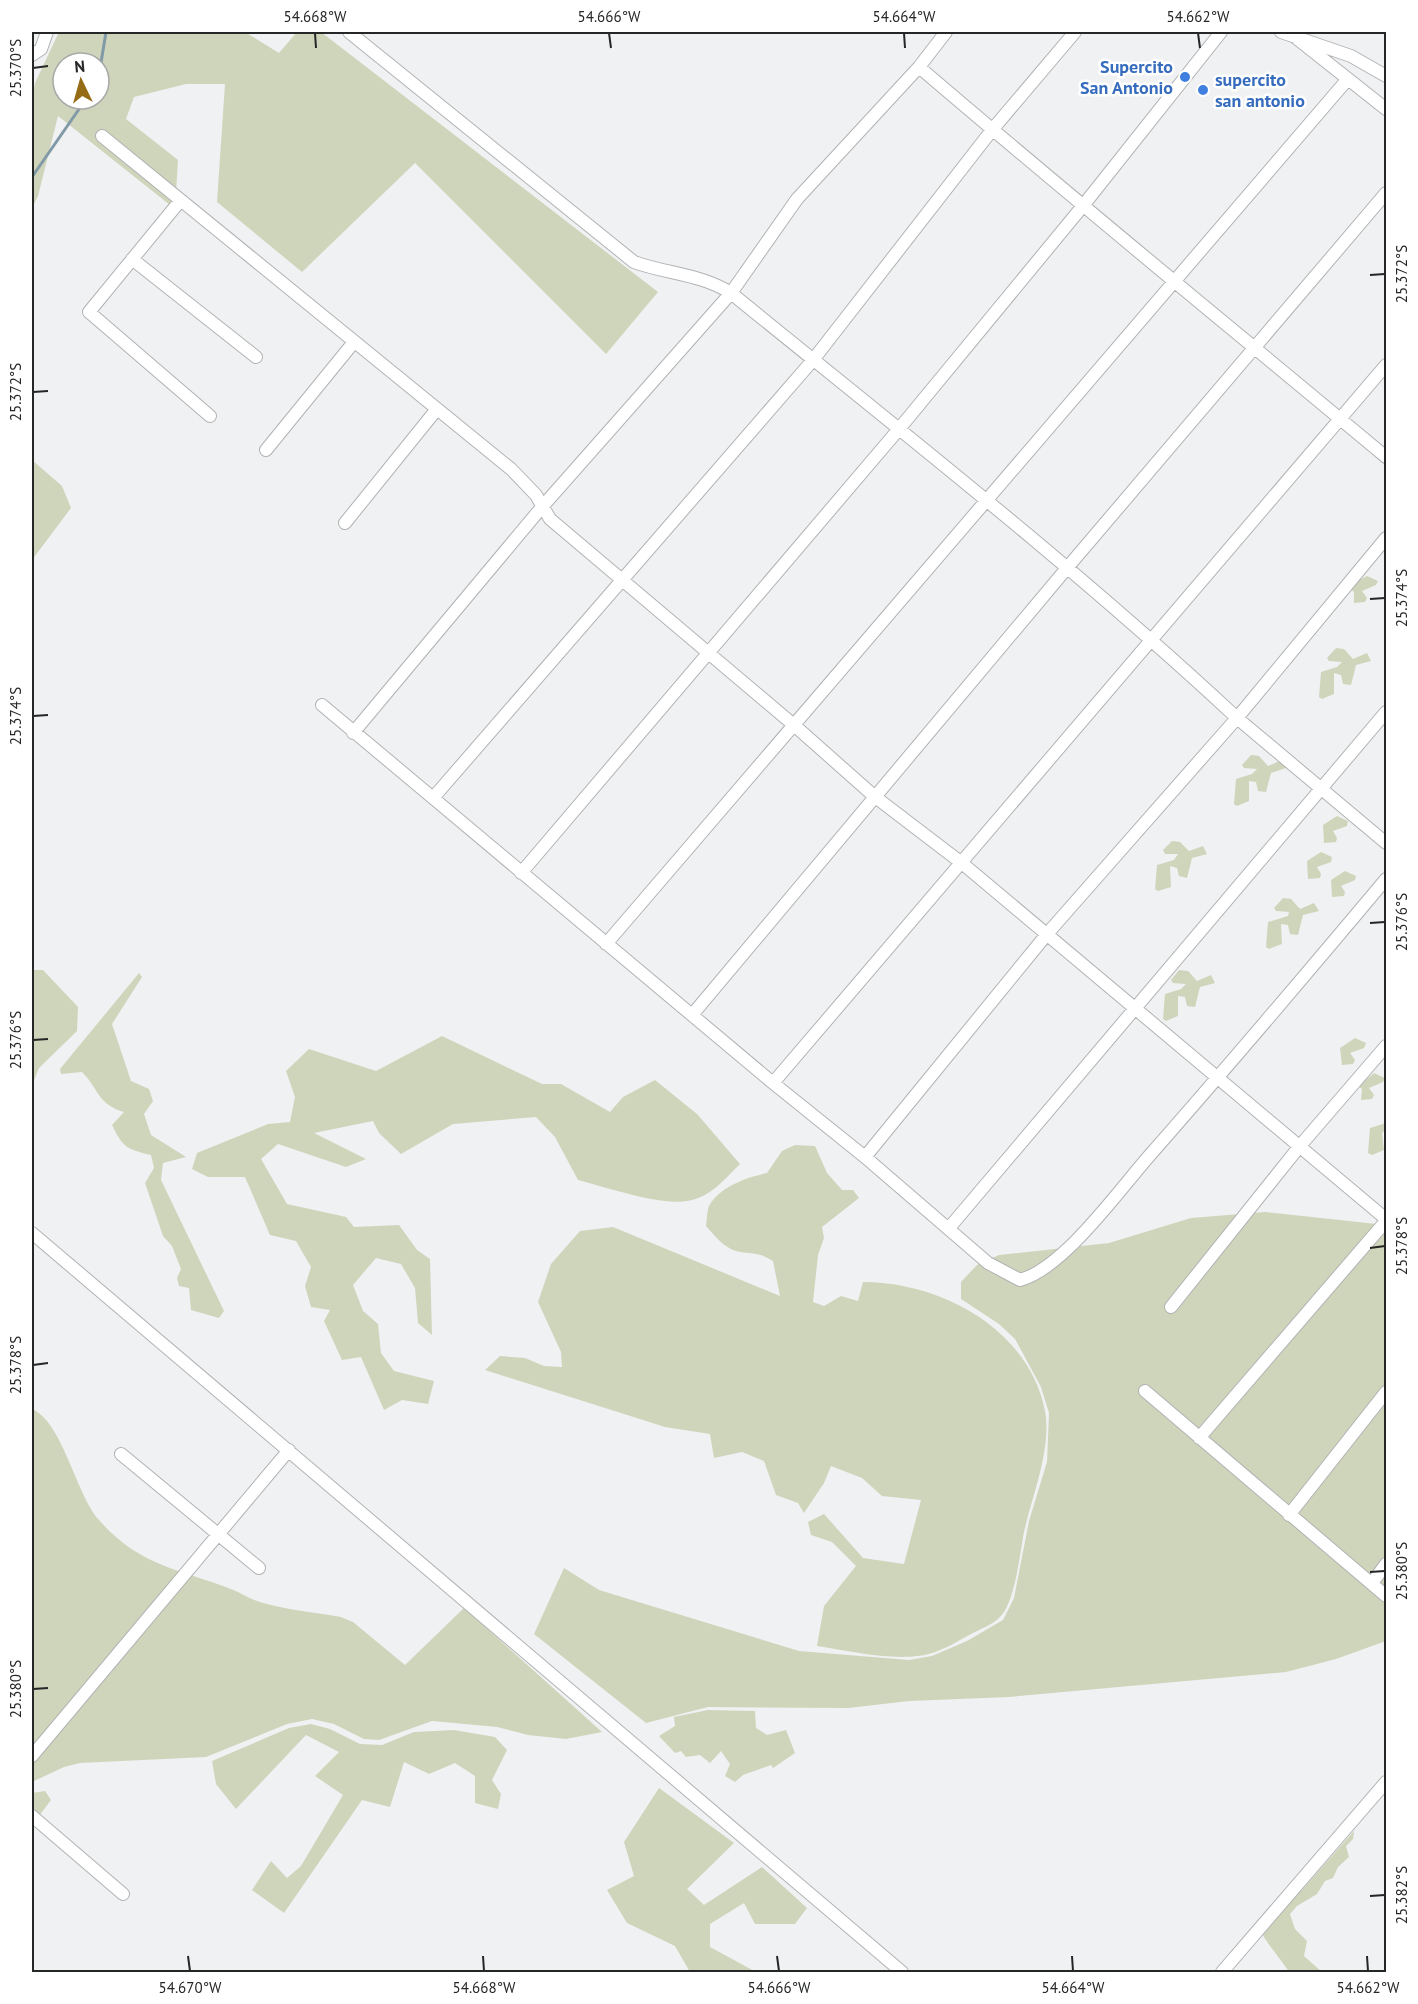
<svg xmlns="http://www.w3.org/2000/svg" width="1418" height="2004" viewBox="0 0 1418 2004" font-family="'PT Sans',sans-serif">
	<rect width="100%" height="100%" fill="#f0f1f3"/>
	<!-- green -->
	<path fill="#cfd5bb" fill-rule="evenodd" d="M59,32h186l34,21 18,-21h24l337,260 -52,62 -191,-191 -113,109 -85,-70 8,-118h-39l-52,13 -8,22 52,41 -3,49 -117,-93 -20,80 -6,12v-109l3,-16zM63,63h36v36h-36z
		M32,460l30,26 9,22 -39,52z
		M1367,576l11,5 -2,4 -14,6 5,7 -2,4 -11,1v-11l-3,-3 4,-7z
		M1336,648l8,1 9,10 14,-6 4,8 -15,4 -5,20 -8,-1 -2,-9 -7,-2v21l-12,5 -3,-2 2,-25 16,-5 5,-5 -13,-1 -2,-3z
		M1251,755l8,1 9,10 14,-6 4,8 -15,5 -5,19 -8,-1 -2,-9 -7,-1v20l-12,5 -3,-2 2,-25 16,-5 5,-5 -13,-1 -2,-3z
		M1337,816l11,5 -1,5 -14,5 4,7 -1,4 -12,1 -1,-18z
		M1172,841l8,1 9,9 14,-5 4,8 -15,4 -5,20 -8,-2 -2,-8 -7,-2 1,21 -13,4 -3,-2 2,-24 17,-5 4,-6h-13l-2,-4z
		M1321,852l11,5 -1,5 -14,5 4,7 -1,4 -12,1 -1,-18z
		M1345,871l11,5 -1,4 -14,6 4,6 -1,4 -12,1 -1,-17z
		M1283,898l8,1 9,10 14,-6 5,8 -16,4 -5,20 -8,-1 -2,-9 -7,-1 1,20 -13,5 -3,-2 2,-25 20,-6 1,-4 -13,-1 -2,-3z
		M32,970h11l35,37 -1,24 -38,37 -7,17z
		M1179,970l9,1 9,10 14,-6 4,8 -15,4 -5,20 -8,-1 -2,-9 -7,-1v20l-12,5 -3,-2 2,-25 16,-5 5,-5 -13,-1 -2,-3z
		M139,973l3,4 -30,47 19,57 18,8 4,12 -9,13 7,21 35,22 -23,6 -2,17 63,131 -5,7 -28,-8 -2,-22 -10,-2 -2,-8 4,-9 -9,-23 -9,-10 -18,-53 9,-15 -3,-13c-24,-6 -28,-7 -39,-30l12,-13c-27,-8 -25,-23 -42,-40l-21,2 -1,-5z
		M442,1036l100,48h19l49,28 13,-15 32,-17 42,34 43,50c-13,13 -29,32 -48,36 -27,8 -86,-13 -114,-20l-23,-43 -19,-20 -83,7 -52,30 -22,-21 -6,-12 -59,12 52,26 -20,8 -68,-23 -17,15 26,45 59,13 8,10 45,-2 18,25 13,9 2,76 -14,-12 -3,-35 -14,-24 -25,-6 -23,27 10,26 15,13 3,29 13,18 40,10 -6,23 -26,-4 -18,10 -23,-53 -19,3 -18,-39 6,-11 -19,-3 -6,-21 6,-19 -15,-26 -26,-6 -25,-58h-37l-16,-8 5,-16 71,-29 22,-2 5,-25 -9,-26 23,-22 67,22z
		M1355,1038l11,5 -2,5 -14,5 5,7 -2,4 -11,1 -2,-17z
		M1374,1073l11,5 -2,4 -14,6 5,7 -2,4 -11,1 1,-11 -4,-3z
		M1386,1123v6l-4,4 2,17 -12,5 -4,-2 2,-25z
		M795,1145l20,1 12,27 15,17h11l6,8 -37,29 2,11 -6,17 -5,47 11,4 17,-10 17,5 5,-19c78,0 166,47 182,129 7,37 -13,85 -21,121 -4,20 -9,73 -25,86 -7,7 -19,11 -28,16 -11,6 -24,14 -36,18 -32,12 -84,-1 -118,-6l7,-40 32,-40 -24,-24 -21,-7 -3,-13 16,-8 39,44 41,6 17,-64 -39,-4 -20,-18 -31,-12 -7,17 -20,30 -6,-10 -22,-8 -12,-34 -22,-9 -28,6 -4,-24 -45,-7 -180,-57 15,-14 25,2 19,8 18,1 -1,-15 -23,-50 13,-38 29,-33 33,-4 167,69 -7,-35c-15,-10 -21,-6 -37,-10 -13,-4 -21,-15 -30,-25 1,-6 1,-15 3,-20 10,-19 38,-29 58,-33l15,-22z
		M1265,1212l121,13v416l-50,18 -50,13 -277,25 -100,4 -61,7 -140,-1 -62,16 -112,-89 30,-66 35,22 200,61 110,9 23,-4 35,-15 36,-21 11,-22 15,-77 18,-59 2,-49 -8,-26 -26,-48 -16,-15 -38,-25v-17l16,-17 22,-10 110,-12 82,-25z
		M32,1409c30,12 44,85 67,111 40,46 80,49 132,69 10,4 19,10 29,13 26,8 54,10 81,15l12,5 52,43 59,-57 138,124 -36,7 -38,-4 -31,-8 -65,-6 -53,19 -15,-1 -30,-15 -22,-5 -25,5 -81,33 -126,6 -16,4 -32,15z
		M708,1710l47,1 1,17 11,7 19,-5 9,23 -22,15 -2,-3 -28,10 -8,7 -10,-6 5,-12 -9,-13 -11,12 -10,-8 -14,2 -5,-6 -6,2 -16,-17 16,-10 -1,-9z
		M311,1724l19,5 30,15 22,1 32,-13 40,-2 41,7 12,13 -15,30 9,14 -3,15 -23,-6v-27l-20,-13 -26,11 -25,-12 -14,45 -28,-7 -78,113 -32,-23 19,-29 16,17 14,-12 42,-71 -28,-19 24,-24 -33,-17 -70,74 -20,-25 -4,-23 77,-33z
		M659,1788l75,55 -47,46 17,16 58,-38 45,41 -12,16h-40l-11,-21 -34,21v23l46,25h-66l-15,-26 -48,-23 -20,-33 27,-14 -10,-34z
		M45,1791l6,9 -19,25v-32z
		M1354,1831l-1,8 -7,7 3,11 -11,10 -5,11 -8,3 -8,13 -20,12 -7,8 5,15 12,12 -3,15 18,16h-33c-4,-7 -26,-34 -27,-39l28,-34 12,-9z"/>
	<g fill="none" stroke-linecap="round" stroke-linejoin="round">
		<!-- stream -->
		<path stroke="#819aa8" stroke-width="3" d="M99,75l7,-43
			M32,177l54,-78"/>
		<!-- minor casing -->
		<g stroke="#b1b2b3" stroke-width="14">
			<path id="minor" d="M349,32l285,230c33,12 67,12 97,31 171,139 345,275 506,425l149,-180
				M1281,32l70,24 35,20
				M1295,37l91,72
				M32,55l9,-6 6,-17
				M919,67c154,132 311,260 467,390
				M102,136l409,333 25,26 14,24 245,207 79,70 89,68 423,355
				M180,201l-91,111 121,104
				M132,259l124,98
				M266,450l88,-108
				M345,523l92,-114
				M322,705l111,93 380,-438 179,-230 83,-98
				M353,733l189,-226 189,-214 66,-94 122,-132 27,-35
				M433,798l340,285 92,74 123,106 32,17c44,-12 99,-90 130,-125 80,-91 158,-183 236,-276
				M521,873l378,-444 183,-222 139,-175
				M606,944l741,-864
				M692,1015l375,-447 319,-375
				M773,1083l613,-718
				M865,1157l182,-223 190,-216 149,125
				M949,1228l437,-516
				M32,1233l870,739
				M1171,1307l128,-160 87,-101
				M1145,1391l241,205
				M1199,1438l187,-217
				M121,1454l138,114
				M1289,1515l97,-123
				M1372,1583l14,-19
				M32,1756l257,-306
				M32,1816l91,78
				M1222,1972l164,-190"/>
		</g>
		<!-- minor -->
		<use href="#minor" stroke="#fff" stroke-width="12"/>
	</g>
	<!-- ticks -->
	<path fill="none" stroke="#252626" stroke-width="2" d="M315,33l1,15M609,33l2,15M904,33l1,15M1198,33l2,15M33,68l15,-2M1370,275l15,-1M33,392l15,-1M1370,599l15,-1M33,716l15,-1M1370,923l15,-1M33,1040l15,-1M1370,1248l15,-2M33,1365l15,-2M1370,1572l15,-1M33,1689l15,-1M1370,1896l15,-1M188,1956l2,15M483,1956l1,15M777,1956l2,15M1072,1956l1,15M1367,1956l1,15"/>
	<!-- markers -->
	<g fill="#3f7fe0" stroke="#fff" stroke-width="2">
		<circle cx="1185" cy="77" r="6"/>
		<circle cx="1203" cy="90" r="6"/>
	</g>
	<g text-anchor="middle" stroke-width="5" stroke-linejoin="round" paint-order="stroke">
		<!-- shop labels -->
		<g font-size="18" font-weight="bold" fill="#366cbe" stroke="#fff" text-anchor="end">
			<text x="1173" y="73">Supercito<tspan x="1173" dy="21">San Antonio</tspan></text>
			<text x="1215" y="86" text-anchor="start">supercito<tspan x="1215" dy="21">san antonio</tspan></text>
		</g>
	</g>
	<!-- border -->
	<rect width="1418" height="2004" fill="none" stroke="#ffffff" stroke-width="66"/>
	<!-- north arrow -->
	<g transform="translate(81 81) rotate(355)"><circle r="28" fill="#ffffff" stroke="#a8a8a8" stroke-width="1.5"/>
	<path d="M0-4.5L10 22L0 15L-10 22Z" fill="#956b16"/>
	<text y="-9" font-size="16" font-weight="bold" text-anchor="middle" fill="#252626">N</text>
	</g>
	<rect x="33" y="33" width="1352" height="1938" fill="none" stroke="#252626" stroke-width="2"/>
	<g font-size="15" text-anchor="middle" fill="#252626">
		<text x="315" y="22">54.668°W</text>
		<text x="609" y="22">54.666°W</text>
		<text x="904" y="22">54.664°W</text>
		<text x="1198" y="22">54.662°W</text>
		<text transform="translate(16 68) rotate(-90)" y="5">25.370°S</text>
		<text transform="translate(1402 274) rotate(-90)" y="5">25.372°S</text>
		<text transform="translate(16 392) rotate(-90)" y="5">25.372°S</text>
		<text transform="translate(1402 598) rotate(-90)" y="5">25.374°S</text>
		<text transform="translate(16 716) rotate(-90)" y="5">25.374°S</text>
		<text transform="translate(1402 922) rotate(-90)" y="5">25.376°S</text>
		<text transform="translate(16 1040) rotate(-90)" y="5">25.376°S</text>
		<text transform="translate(1402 1246) rotate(-90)" y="5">25.378°S</text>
		<text transform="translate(16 1365) rotate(-90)" y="5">25.378°S</text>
		<text transform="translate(1402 1571) rotate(-90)" y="5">25.380°S</text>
		<text transform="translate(16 1689) rotate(-90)" y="5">25.380°S</text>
		<text transform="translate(1402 1895) rotate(-90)" y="5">25.382°S</text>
		<text x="190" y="1993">54.670°W</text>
		<text x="484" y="1993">54.668°W</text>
		<text x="779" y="1993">54.666°W</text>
		<text x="1073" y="1993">54.664°W</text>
		<text x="1368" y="1993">54.662°W</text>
	</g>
</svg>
